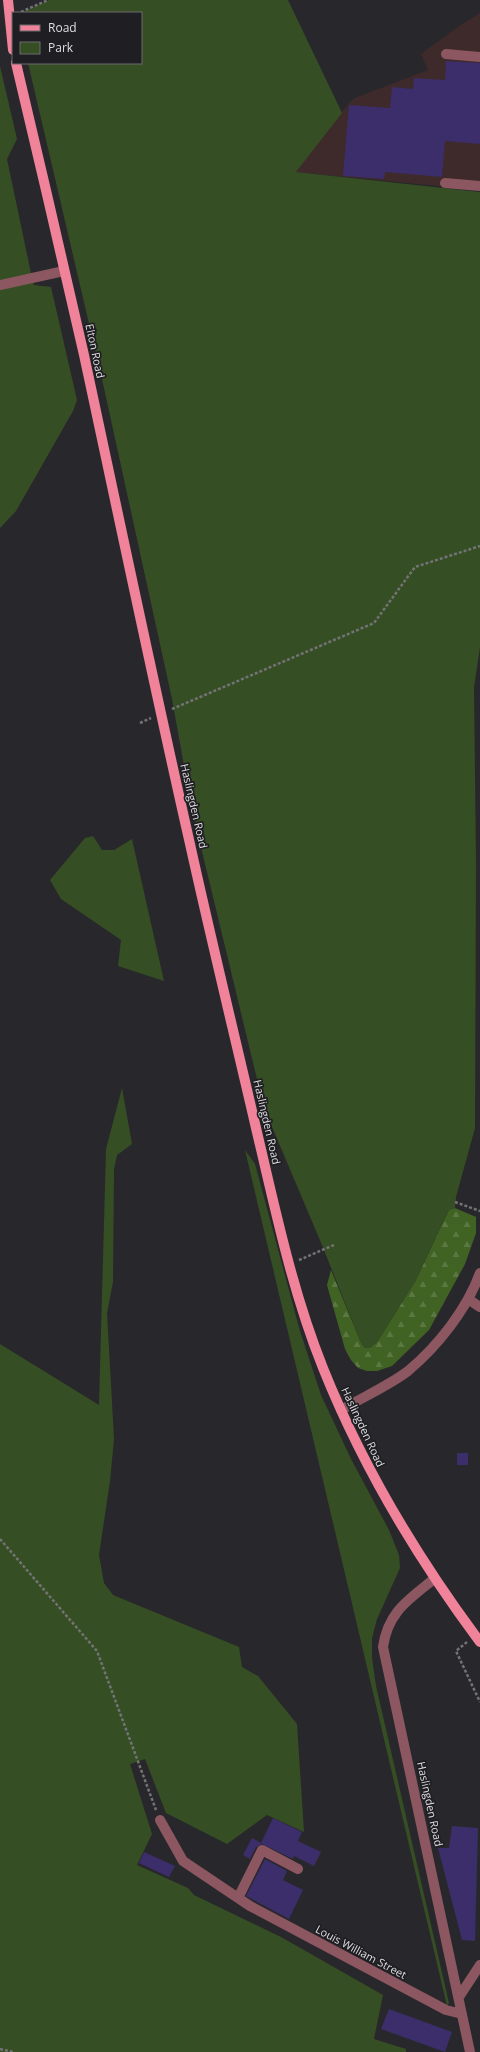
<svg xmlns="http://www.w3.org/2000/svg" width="480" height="2052" viewBox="0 0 480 2052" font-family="'Open Sans',sans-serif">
	<defs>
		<pattern id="forest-firs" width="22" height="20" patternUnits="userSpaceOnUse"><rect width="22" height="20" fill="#406222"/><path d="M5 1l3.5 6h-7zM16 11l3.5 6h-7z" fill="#5b7842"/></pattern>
	</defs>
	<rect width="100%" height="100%" fill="#28282c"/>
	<!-- industrial -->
	<path fill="#3e2a2a" d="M480,13v177l-185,-18 54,-69 6,-5 73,-28 -7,-16 38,-28z"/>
	<!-- green -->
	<path fill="#364e23" d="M49,0h239l54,113 -46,59 184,20v455l-6,40 2,176 -1,265 -19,69 -1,11 -6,2 -33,70 -38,61 -8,7h-5l-4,-5 -39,-98 -58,-137 -72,-298 -20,-111 -70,-320 -74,-316h113v-50h-120z
		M0,66l17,73 -10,20 25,119 2,7 17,2 26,113 -4,11 -57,100 -16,17z
		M93,836l9,14h12l18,-11 32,142 -46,-15 3,-26 -60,-41 -11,-19 35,-42z
		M122,1088l10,56 -15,11 -3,14 -1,113 -6,31 7,126 -4,42 -11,74 5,28 9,12 126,52 3,20 16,9 39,48 7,108 -37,-17 -40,29 -61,-31 -21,-54 -15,5 22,70 -15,31 51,23 6,7 87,42 102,58 -9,44 32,10v3h-406v-708l99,61 7,-256z
		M245,1150l10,14 45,167 21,64 30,64 38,71 10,25 1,13 -23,51 -5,19v20l4,28 73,317 -2,3z"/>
	<!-- forest -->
	<path fill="url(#forest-firs)" d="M455,1208l21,9v16l-11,31 -36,66 -37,36 -15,5h-10l-9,-3 -7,-8 -6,-11 -18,-64 4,-15 30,73 4,5h5l8,-7 38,-61 33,-70z"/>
	<!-- building -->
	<path fill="#3b2e6a" d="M446,61l34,2v81l-35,-3 -3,36 -57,-5 -1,7 -41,-3 6,-71 41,3 2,-21 21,2 1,-11 31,2z
		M457,1453h11v12h-11z
		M273,1818l29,14 -4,9 23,11 -7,14 -20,-10 -1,3 -31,-15 -6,3 -6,12 -7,-4 9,-17 9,5z
		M452,1826l26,2 -3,113 -13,-1 -24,-92h11z
		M144,1852l31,14 -6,11 -30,-14z
		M265,1859l22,12 -4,9 20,10 -14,29 -43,-23z
		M389,2009l63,23 -7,20 -64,-23z"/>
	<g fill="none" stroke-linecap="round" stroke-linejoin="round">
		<!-- path -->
		<path stroke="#737376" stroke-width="2.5" stroke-dasharray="3 2" stroke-linecap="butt" d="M21,12l27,-12
			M172,709l202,-86 41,-56 65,-21
			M140,723l11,-5
			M455,1202l25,9
			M299,1260l35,-15
			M0,1539l97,112 59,159
			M467,1642l-11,9 24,51
			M0,2049l13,3"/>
		<!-- minor -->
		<path stroke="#8c5761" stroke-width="10" d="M446,54l34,3
			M445,183l35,3
			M0,285l64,-14
			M468,1299l12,8
			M341,1410c20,-12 49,-25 67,-39 30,-25 59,-62 72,-98
			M434,1579c-26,21 -46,33 -51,68l87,405
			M160,1820l23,41 67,45 196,104 16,4
			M238,1898l24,-48 36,19
			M459,1997l21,-32"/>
		<!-- major -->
		<path stroke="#f0829a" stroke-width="10" d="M8,0l5,50
			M16,63c23,97 46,195 68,292 35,163 69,326 106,489 21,95 44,189 66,284 19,80 36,163 67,240 40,100 93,188 157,274"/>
	</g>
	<g text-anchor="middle" stroke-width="3.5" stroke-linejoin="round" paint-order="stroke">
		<!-- street labels -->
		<g font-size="11" fill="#dfdfe2" stroke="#1f1e23">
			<text transform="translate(95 351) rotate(78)" y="4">Elton Road</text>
			<text transform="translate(194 806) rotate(77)" y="4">Haslingden Road</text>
			<text transform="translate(267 1122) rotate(77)" y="4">Haslingden Road</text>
			<text transform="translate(363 1427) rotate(65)" y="4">Haslingden Road</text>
			<text transform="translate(430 1804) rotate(78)" y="4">Haslingden Road</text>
			<text transform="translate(361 1952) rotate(28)" y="4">Louis William Street</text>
		</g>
	</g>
	<!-- legend -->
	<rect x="12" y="12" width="130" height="52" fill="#1f1e23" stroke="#6c6b6f"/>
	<rect x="20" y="25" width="20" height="6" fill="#f0829a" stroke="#6c6b6f"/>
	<text x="48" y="32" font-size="12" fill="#dfdfe2">Road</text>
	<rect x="20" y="42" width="20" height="12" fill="#364e23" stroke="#6c6b6f"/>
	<text x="48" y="52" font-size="12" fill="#dfdfe2">Park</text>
</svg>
